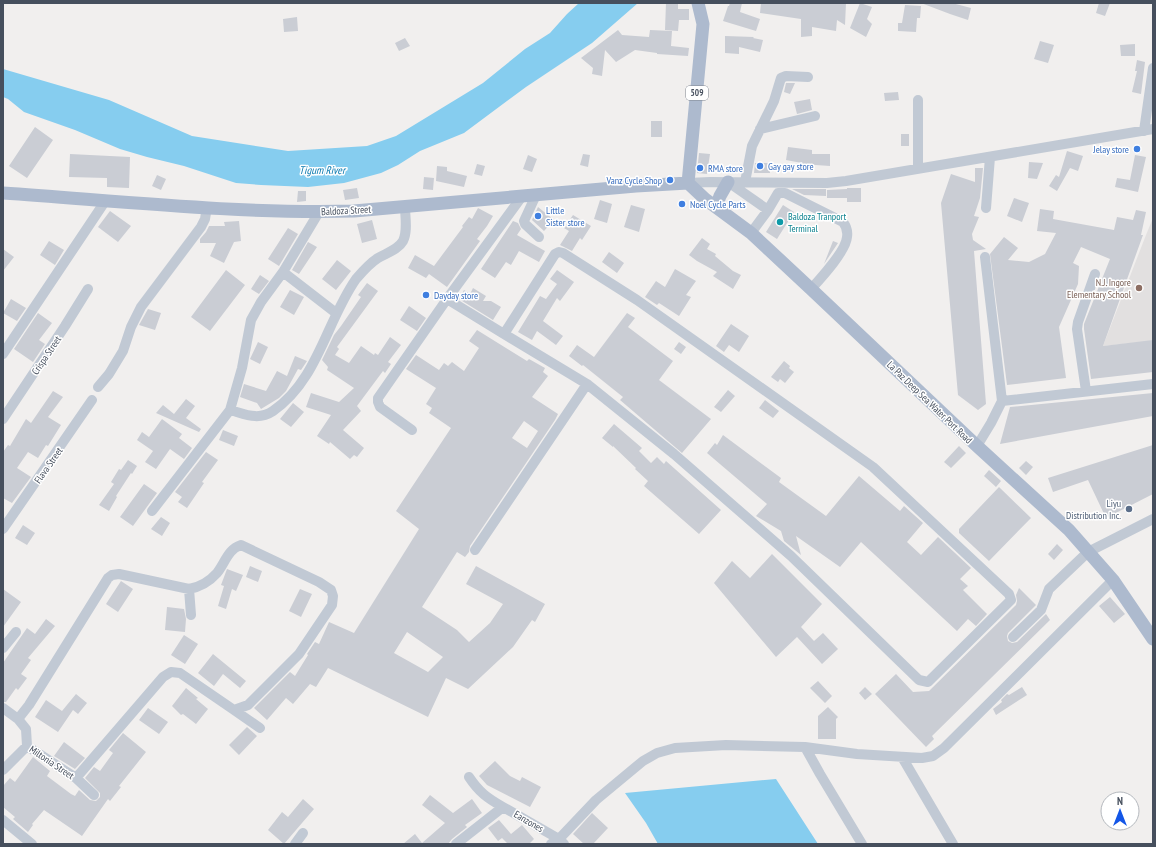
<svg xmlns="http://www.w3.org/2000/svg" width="1156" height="847" viewBox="0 0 1156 847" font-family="'PT Sans Narrow',sans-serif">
	<rect width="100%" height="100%" fill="#f1efee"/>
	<!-- education -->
	<path fill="#e2e0e0" d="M1153,218v123l-50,5 43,-111z"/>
	<!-- water -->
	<path fill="#86cdef" d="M579,3h59l-46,40 -66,44 -62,46 -44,18 -22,14 -17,8 -37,10 -36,4 -47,-2 -25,-2 -52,-17 -37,-9 -27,-8 -45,-19 -51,-18 -16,-13 -5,-2v-28l106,31 83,36 96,15 79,-5 29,-10 87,-53 42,-34 25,-16 17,-19z
		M776,779l42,65h-160l-12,-21 -21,-30z"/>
	<!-- building -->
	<path fill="#cacdd4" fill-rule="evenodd" d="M666,3h12v6h11v11h-10l-1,11 -13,-1z
		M730,3h12l-2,9 20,7 -4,12 -33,-10 5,-15h1z
		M761,3h85l-1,22 -8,-5 -1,11 -24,-4v9l-11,1v-18l-41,-6z
		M860,3l12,4 -5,12 5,5 -6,13 -16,-9z
		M921,3h31l19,5 -3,12 -18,-6z
		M1099,3h11l-5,13 -9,-3z
		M905,5l16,1 -1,12h-3l-1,14 -18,-1v-8h4z
		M297,17l1,14 -14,1 -1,-13z
		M618,30l4,5 27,2 1,-7 22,1 -1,15 18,2 -1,8 -31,-2v-1l-22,-3 -19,12 -11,-12 -3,26 -10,-2 1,-6 -12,-10z
		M725,36l29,1 -1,1 10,2 -3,12 -21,-5v7l-14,-1z
		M405,38l5,8 -11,5 -4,-8z
		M1040,41l14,4 -6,18 -14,-4z
		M1135,44v12h-14l-1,-11z
		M1137,60l8,2 -4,32 -9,-2 5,-21h-2z
		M786,83h9l-5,11 -6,-2z
		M898,92l1,8 -14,1 -1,-8z
		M810,99l2,11 -15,4 -3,-12z
		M651,121h11v16h-11z
		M35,127l18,13 -26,38 -18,-12z
		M901,134h8v12h-8z
		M788,147l24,3v4h18v12l-28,-2v-1l-16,-3z
		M1067,151l16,5 -5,15 -8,-3 -13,23 -8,-5 7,-11 3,2z
		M699,153l11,1 -3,20 -10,-1z
		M70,154l60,3 -1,31 -22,-1v-9l-38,-1z
		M583,154l7,1 -2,12 -8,-2z
		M528,155l9,4 -5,13 -9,-3z
		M1135,155l11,2 -8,35 -23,-5 2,-9 13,2z
		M1029,162l14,1 -6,16 -9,-1z
		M755,163h15v10h-16z
		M477,164l8,2 -3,10 -8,-2z
		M437,166l10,1v4l20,5 -3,11 -28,-6z
		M975,168h8l-3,30 -6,18 5,1 -7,17 1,6 13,9 -12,2 12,153 -8,6 -20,-15 -17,-192 10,-29 24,8z
		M157,175l9,4 -5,11 -9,-4z
		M424,177l10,1 -1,12 -10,-1z
		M357,188l2,10 -14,2 -2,-10z
		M847,188h14v14h-14v-4h-20v-8l20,-1z
		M792,189h34v7l-22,-1z
		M298,191h8v10l-9,1z
		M1014,198l15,5 -7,19 -15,-6z
		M600,200l12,4 -5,19 -13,-4z
		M631,205l14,4 -6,23 -15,-5z
		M783,205l11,7 -17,27 -11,-7z
		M538,207l16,13 -10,11 -12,-11z
		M478,208l15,8 -6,10 -10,13 3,2 -33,46 -18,-13 -3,4 -18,-10 7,-13 19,11 29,-39 -1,-1 7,-9 3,2z
		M1040,209l14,2 -1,8 61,11 3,-13 16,3 3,-10 10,2 -5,23h2l-40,111 50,-6v32l-62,7 -7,-50v-5l26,-65 -29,-12 -8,16 6,3 -1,18 -19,43 7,51 -59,7 -17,-131 14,-17 14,11 -10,12 21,2 16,-8 11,-21 -19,-2z
		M110,211l21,15 -13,16 -20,-15z
		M573,215l18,11 -9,14 -2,-2 -8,13 -12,-6 9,-14 -5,-3z
		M372,220l5,19 -15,4 -5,-19z
		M239,221l2,20 -7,1 -10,21 -14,-7 6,-13h-16v-4l6,-7 3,-6h16l-1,-4z
		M513,221l5,2 3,6 -4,6 28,16 -6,11 -20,-11 -8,14 -5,-3 -11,16 -14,-9z
		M288,228l10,6 -19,32 -11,-7z
		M702,238l8,6 -3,5 9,5 -1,2 18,15 8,4 -8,14 -20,-13 4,-4 -20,-11 -8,-6z
		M49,241l15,9 -9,15 -15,-10z
		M833,241l5,2 -14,21z
		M308,242l9,5 -18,27 -7,-4z
		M3,249l11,8 -11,14z
		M609,252l15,11 -7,10 -15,-11z
		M337,260l14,11 -15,19 -14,-11z
		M675,269l21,12 -10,14 5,2 -12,19 -20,-13 -2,2 -12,-8 11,-16 9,6z
		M226,270l19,15 -35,46 -19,-14z
		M557,270l17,12 -14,19 -3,-3 -14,23 20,15 -7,9 -19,-14 -5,9 -14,-8 22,-36 6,3 11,-15 -7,-5z
		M260,275l9,6 -10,13 -8,-5z
		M367,283l11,8 -41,56 2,2 -4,6 14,8 12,-17 13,9 1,-2 3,2 12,-18 11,8 -13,17 3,2 -6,9 -2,-2 -26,35 4,5 -18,19 21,18 -7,9 -3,-2 -4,4 -20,-17 -1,2 -12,-8 14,-21 -25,-8 5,-14 28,9 15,-14 -27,-18 1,-3 -6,-7 12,-25 7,-9 20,-29 -3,-2z
		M473,288l13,8 -3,5h8l10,6 -8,13 -34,-21 5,-9 6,4z
		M290,290l14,7 -10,18 -14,-8z
		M11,299l15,9 -9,13 -14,-8z
		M409,306l17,12 -9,13 -17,-11z
		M148,309l13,4 -6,17 -16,-5z
		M38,313l14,10 -13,17 6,4 -12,18 -19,-13z
		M627,313l8,5 -7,9 45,34 -14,19 52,39 -29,34 -62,-53 3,-3 -40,-32 -1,1 -13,-10 8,-11 17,12z
		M731,324l18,12 -10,16 -10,-7 -5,7 -8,-6z
		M477,330l50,31 2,-2 16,9 -2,4 5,4 -16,21 26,17 -3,6 -85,126 -1,6 -4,5 -8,-5 -35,55 35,23 12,12 21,-19 13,-19 -37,-20 10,-18 69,38 -10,18 -3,-2 -19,27 -45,42 -22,-11 -18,39 -100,-49 -12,19 -6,-3 -17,20 -7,-6 -19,22 -13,-12 36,-36 5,4 13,-21 -1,-1 8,-12 4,2 10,-22 25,11 65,-104 -23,-18 55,-83 -22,-15 3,-5 -6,-4 10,-16 -30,-19 10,-14 23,15 5,-7 4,3 4,-4 12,9 15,-23 -10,-7zM524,421l14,10 -11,17 -15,-10zM407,632l36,25 -15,15 -34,-19z
		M258,342l10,5 -8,17 -10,-5z
		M679,342l7,5 -5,7 -7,-5z
		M295,356l12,5 -6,9 -3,-1 -12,22 -7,7 -18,11 -4,-6 -17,-6 4,-13 22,7 11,-20 10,5z
		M784,361l6,5 -1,2 5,4 -9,11 -5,-4 -2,3 -7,-5z
		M728,390l7,6 -14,16 -7,-5z
		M53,391l10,6 -15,20 13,8 -13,21 -2,-1 -8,13 -10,-6 -11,16 14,9 -19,26 -9,-5v-46l5,-7 2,1 16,-27 5,4z
		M1153,393v23l-153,28 10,-37z
		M186,399l9,7 -9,12 15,11 -2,3 -43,-19 7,-8 11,9z
		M765,400l14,11 -6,7 -14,-10z
		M293,403l11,9 -13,15 -11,-8z
		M162,419l20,15 -3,4 13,10 -8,11 -14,-10 -14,20 -11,-7 8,-11 -16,-11 5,-8 7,5z
		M614,424l28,24 -3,3 12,12 6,-6 7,7 2,-3 55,49 -22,24 -55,-48 4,-5 -13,-12 1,-1 -23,-22v1l-11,-9z
		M223,430l15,6 -4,10 -15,-6z
		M723,435l58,43 -2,4 47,34 33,-40 41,35 4,-5 19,17 -16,19 14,13 17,-18 33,31 -11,11 8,7 -5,4 24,24 -11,12 -8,-7 -11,12 -96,-89 -21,25 -44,-31 5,19 -17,-14 -3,-10 -25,-15 11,-12 -60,-51 8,-10 2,2z
		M1153,445v49l-47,24 -18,-38 -35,12 -5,-14z
		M959,446l7,7 -15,15 -7,-6z
		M206,452l12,8 -16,22 2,1 -17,25 -9,-6 4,-5 -7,-5z
		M128,460l9,6 -5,8 -1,-1 -15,23 1,1 -8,14 -10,-6 15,-21 -3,-2 8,-13 2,1z
		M1026,461l7,6 -7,8 -7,-7z
		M989,470l12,11 -5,6 -12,-11z
		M144,484l13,9 -24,33 -13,-9z
		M999,487l32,31 -42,43 -30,-28v-4z
		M161,517l9,6 -8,13 -11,-7z
		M23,525l12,8 -8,12 -12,-7z
		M1057,544l6,6 -9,10 -6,-6z
		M772,554l50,50 -21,23 13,14 9,-8 15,16 -16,15 -25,-27 -21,20 -62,-74 18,-22 18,17z
		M250,566l12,5 -4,11 -12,-5z
		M227,569l16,6 -7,16 -4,-2 -6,20 -8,-3 6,-20 -3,-1z
		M121,581l12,8 -15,23 -12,-8z
		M1019,588l17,17 -28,28 -1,3 1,5 4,2 5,-1 29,-28 4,6 -118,116 2,3 -8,8 -51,-53 21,-20 17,18 16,-1 87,-86 1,-4 -1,-6z
		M3,589l18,13 -18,25z
		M300,589l12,5 -11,23 -12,-6z
		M1110,597l15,17 -11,9 -15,-17z
		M167,607l17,2 2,10 -1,13 -20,-2z
		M46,619l9,7 -27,32 3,2 -10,14 6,4 -9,12 -2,-2 -10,14h-3v-39l24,-35 8,6z
		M184,635l14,9 -13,20 -14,-9z
		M213,654l33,27 -6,7 -17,-14 -9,12 -16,-13z
		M818,681l14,15 -7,7 -15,-15z
		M865,687l7,7 -7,6 -6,-7z
		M1022,687l5,8 -31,20 -3,-6 9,-7 -1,-2 6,-6 2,1z
		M186,688l12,10 -2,1 12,10 -12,15 -13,-10 -2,1 -9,-9z
		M76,694l11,9 -9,11 -5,-4 -15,22 -23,-15 11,-17 16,11z
		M828,707l10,10 -2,2v20h-18v-23z
		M148,708l20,14 -9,12 -20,-14z
		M247,727l10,9 -18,19 -10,-10z
		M123,733l23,19 -27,34 2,1 -11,14 -2,-2 -26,37 -38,-26 -12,14 1,1 -5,7 -15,-13 2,-2 -12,-10v-21l7,-8 5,4 18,-25 17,14 -3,5 24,18 4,2 4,-6 11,10 6,1 4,-4v-4l-15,-15 9,-11 6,4 13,-18 -4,-3z
		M64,742l21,16 -10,11 -21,-13z
		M495,761l15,15 10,5 2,-4 19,10 -11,20 -43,-22 -8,-9z
		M430,795l23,18 19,-14 10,14 -17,12 2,2 -15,12 -4,5h-45l12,-10 7,9 23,-20 -23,-18z
		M303,799l11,10 -30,35 -16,-14 14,-18 6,5z
		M592,813l16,15 -15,16h-9l-11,-10z
		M499,820l12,14 11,-9 12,14 -5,5h-21l-6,-6 -4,3 -10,-13z"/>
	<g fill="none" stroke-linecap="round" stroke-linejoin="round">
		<!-- minor -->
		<path stroke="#c1c9d4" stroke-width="10" d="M918,100v69
			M760,129l55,-13
			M1144,131l9,-63
			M728,182l40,28
			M745,182l7,-36 22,-45 7,-23 5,-2 22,1
			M688,183l22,-1 117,1 19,-2 307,-52
			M536,195l-12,26 1,3 14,13
			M986,208l4,-51
			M751,233l17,-23 10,-17h7l58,29c3,4 5,9 4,15 -1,14 -26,41 -36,52
			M559,252l4,1 74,47 236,167 136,127 2,6 -83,82 -9,-2 -128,-124 -117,-102 -87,-70 -83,-50 51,-80z
			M283,272l53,41
			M447,299l57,35
			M3,354l103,-154
			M98,387l11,-13 14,-23 8,-24 10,-20 60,-80 4,-8 2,-12
			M1086,391l-9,-62 1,-7 17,-48
			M1002,401l151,-17
			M230,410c15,4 28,11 43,1 45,-31 53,-89 83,-132 6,-7 14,-16 22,-21 8,-5 20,-8 25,-17 5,-10 2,-24 2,-35
			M3,419l62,-93 23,-37
			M412,430l-32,-23 -2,-5v-4l69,-99 76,-104
			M977,446l14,-23 11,-22 -17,-144
			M152,511l78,-101 12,-42 9,-48 10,-18 22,-30 36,-60
			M3,529l89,-129
			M475,550l112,-166
			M189,589l2,26
			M1013,637l28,-27 8,-21 39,-37 65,-33
			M3,648l13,-16
			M3,708l15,11 8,10 1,17 49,32 18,17
			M234,710l26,18
			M18,719l11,-14 79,-127 4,-3 7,-1 70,15c11,-2 20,-7 28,-16 8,-10 11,-24 24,-28l78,37 12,8 2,6 -1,9 -33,49 -51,51 -14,5 -54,-37 -9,-1 -8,5 -87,101
			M805,747l15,27 42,70
			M902,757l51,87
			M3,770l24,-24
			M469,777c10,15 18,21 34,30
			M3,820l29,24
			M295,844l8,-11
			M456,844l47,-37 56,32 5,5
			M551,844l8,-5 37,-39 47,-39 14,-8 18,-5 51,-3 79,2 52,7 65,4 11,-2 11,-8 169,-168"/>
		<!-- major -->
		<path stroke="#adbace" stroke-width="13" d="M688,183l17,16 46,34 60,56 166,157 92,84 44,50 40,59
			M688,183l15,-159 -5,-21
			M3,193c117,8 234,21 351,18l282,-25 52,-3
			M716,207l4,-11 8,-14"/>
	</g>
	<!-- markers -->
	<g fill="#3f7fe0" stroke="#fff" stroke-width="1.5">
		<circle cx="1137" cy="149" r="4"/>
		<circle cx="760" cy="166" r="4"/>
		<circle cx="700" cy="168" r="4"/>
		<circle cx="670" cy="180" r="4"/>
		<circle cx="682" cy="204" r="4"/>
		<circle cx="538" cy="216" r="4"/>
		<circle cx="426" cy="295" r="4"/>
	</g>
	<circle fill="#0f9aa8" stroke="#fff" stroke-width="1.5" cx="780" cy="222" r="4"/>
	<circle fill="#8d6e63" stroke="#fff" stroke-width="1.5" cx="1139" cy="288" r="4"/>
	<circle fill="#5c6f8a" stroke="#fff" stroke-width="1.5" cx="1129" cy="509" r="4"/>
	<g text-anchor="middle" stroke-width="3" stroke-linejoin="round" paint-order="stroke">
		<!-- shield labels -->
		<rect fill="#fff" stroke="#7e848e" stroke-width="1" x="686" y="86" width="22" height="14" rx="3"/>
		<g font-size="9" font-weight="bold" fill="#464f5d">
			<text x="697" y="96">509</text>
		</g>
		<!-- shop labels -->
		<g font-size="10" fill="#366cbe" stroke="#fff" text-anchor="start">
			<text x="1129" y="153" text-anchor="end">Jelay store</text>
			<text x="768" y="170">Gay gay store</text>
			<text x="708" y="172">RMA store</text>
			<text x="662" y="184" text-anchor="end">Vanz Cycle Shop</text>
			<text x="690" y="208">Noel Cycle Parts</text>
			<text x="546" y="214">Little<tspan x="546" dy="12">Sister store</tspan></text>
			<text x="434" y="299">Dayday store</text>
		</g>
		<!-- street labels -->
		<g font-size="10" fill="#464f5d" stroke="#fff">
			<text transform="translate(346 210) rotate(-3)" y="4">Baldoza Street</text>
			<text transform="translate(46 355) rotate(-56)" y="4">Crispa Street</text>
			<text transform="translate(930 402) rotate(44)" y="4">La Paz Deep Sea Water Port Road</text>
			<text transform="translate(48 465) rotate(-55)" y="4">Flava Street</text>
			<text transform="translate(52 762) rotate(34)" y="4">Miltonia Street</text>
			<text transform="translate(529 821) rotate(30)" y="4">Eanzones</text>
		</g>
		<!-- culture labels -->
		<g font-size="10" fill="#0d838f" stroke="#fff" text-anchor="start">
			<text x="788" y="220">Baldoza Tranport<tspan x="788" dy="12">Terminal</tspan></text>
		</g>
		<!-- education labels -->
		<g font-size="10" fill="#785e54" stroke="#fff" text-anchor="end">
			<text x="1131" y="286">N.J. Ingore<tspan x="1131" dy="12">Elementary School</tspan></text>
		</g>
		<!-- service labels -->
		<g font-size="10" fill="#4e5e75" stroke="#fff" text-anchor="end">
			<text x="1121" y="507">Liyu<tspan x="1121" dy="12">Distribution Inc.</tspan></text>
		</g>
		<!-- water labels -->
		<g font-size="11" font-style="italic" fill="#0777ae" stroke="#fff">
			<text x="322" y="174">Tigum River</text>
		</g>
	</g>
	<!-- border -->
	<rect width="1156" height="847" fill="none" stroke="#464f5d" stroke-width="8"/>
	<!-- north arrow -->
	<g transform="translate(1120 811)"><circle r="19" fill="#ffffff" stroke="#b5b9be"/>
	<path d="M0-3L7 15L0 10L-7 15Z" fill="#1356e7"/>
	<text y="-6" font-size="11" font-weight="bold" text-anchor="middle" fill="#464f5d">N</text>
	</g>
</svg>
